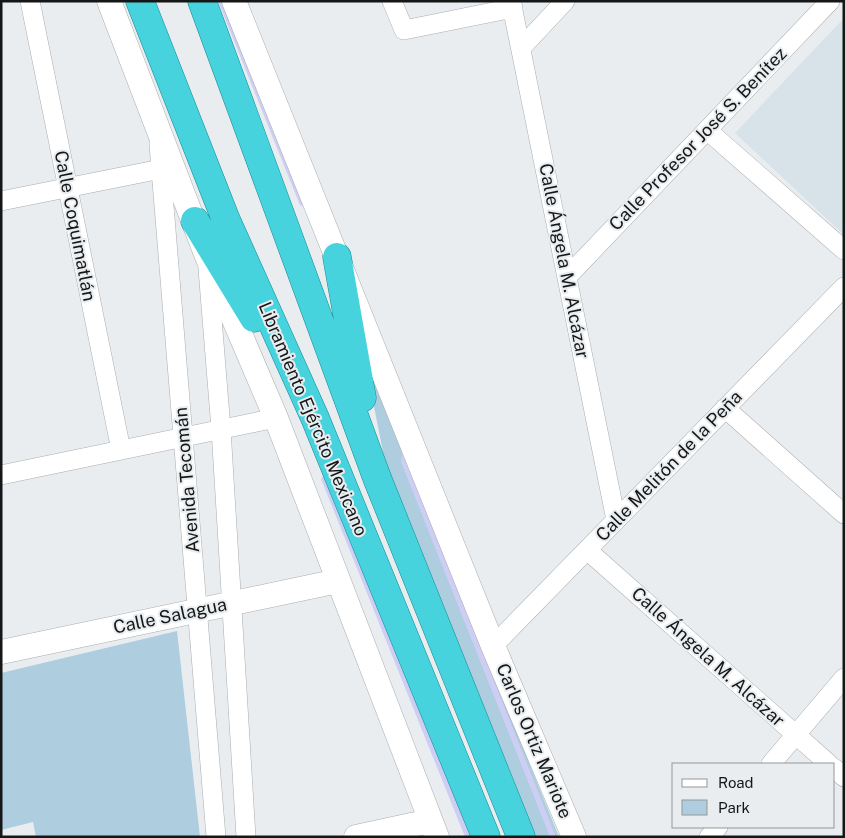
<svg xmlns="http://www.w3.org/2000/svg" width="845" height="838" viewBox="0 0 845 838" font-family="'Public Sans',sans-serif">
	<rect width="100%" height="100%" fill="#e9edf0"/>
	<!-- built -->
	<path fill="#d7e3e9" d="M844,18v217l-109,-102z"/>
	<!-- green -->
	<path fill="#aecdde" d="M363,350l196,487h-25l-145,-354z
		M177,631l23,206h-164l-3,-15 -32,8v-157z"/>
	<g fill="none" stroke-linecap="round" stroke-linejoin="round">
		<!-- stream -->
		<path stroke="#cecef4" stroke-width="5.5" d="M221,1l81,202
			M405,452l-1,10 149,375
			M324,479l144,358"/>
		<!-- minor casing -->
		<g stroke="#aaadaf" stroke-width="20">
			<path id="minor" d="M30,1l91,449
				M392,1l12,29 109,-22
				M511,1l105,519
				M522,47l43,-46
				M707,130l137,120
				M159,145l57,692
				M1,201l160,-32
				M208,269l13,160 25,408
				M567,277l263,-276
				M725,408l119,106
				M1,475l275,-57
				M587,550l242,214
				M493,646l351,-359
				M771,764l73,-86
				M834,768l10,9
				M709,837l9,-10"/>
		</g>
		<!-- tertiary casing -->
		<g stroke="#aaadaf" stroke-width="25">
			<path id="tertiary" d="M109,1l97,253 70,164 161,419
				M234,1l259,645 81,191
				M1,652l337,-71
				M356,837l74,-16"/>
		</g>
		<!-- trunk casing -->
		<g stroke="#178a92" stroke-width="29">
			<path id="trunk" d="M140,1l86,219 89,198 171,419
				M202,1l175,477 144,359
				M195,221l59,97
				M337,257l25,141"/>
		</g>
		<!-- minor -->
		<use href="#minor" stroke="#fff" stroke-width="19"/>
		<!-- tertiary -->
		<use href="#tertiary" stroke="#fff" stroke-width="24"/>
		<!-- trunk -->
		<use href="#trunk" stroke="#46d3de" stroke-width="28"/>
	</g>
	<g text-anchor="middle" stroke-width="4" stroke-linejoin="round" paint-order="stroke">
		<!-- street labels -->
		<g font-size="18" fill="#151717" stroke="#e9edf0">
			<text transform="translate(698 139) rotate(-46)" y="6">Calle Profesor José S. Benítez</text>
			<text transform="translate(75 226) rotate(79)" y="6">Calle Coquimatlán</text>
			<text transform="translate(564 261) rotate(79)" y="6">Calle Ángela M. Alcázar</text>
			<text transform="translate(313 419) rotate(67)" y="6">Libramiento Ejército Mexicano</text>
			<text transform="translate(669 466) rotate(-46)" y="6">Calle Melitón de la Peña</text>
			<text transform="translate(187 480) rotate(-95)" y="6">Avenida Tecomán</text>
			<text transform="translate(170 616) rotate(-12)" y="6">Calle Salagua</text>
			<text transform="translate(708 657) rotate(42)" y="6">Calle Ángela M. Alcázar</text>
			<text transform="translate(534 741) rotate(67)" y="6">Carlos Ortiz Mariote</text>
		</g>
	</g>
	<!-- border -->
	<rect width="845" height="838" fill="none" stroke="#151717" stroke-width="5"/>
	<!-- legend -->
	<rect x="672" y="763" width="162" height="65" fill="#e9edf0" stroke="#949799"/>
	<rect x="682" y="779" width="25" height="8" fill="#ffffff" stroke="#949799"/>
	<text x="718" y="788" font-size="15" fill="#151717">Road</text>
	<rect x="682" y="800" width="25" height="15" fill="#aecdde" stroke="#949799"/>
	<text x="718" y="813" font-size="15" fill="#151717">Park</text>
</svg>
